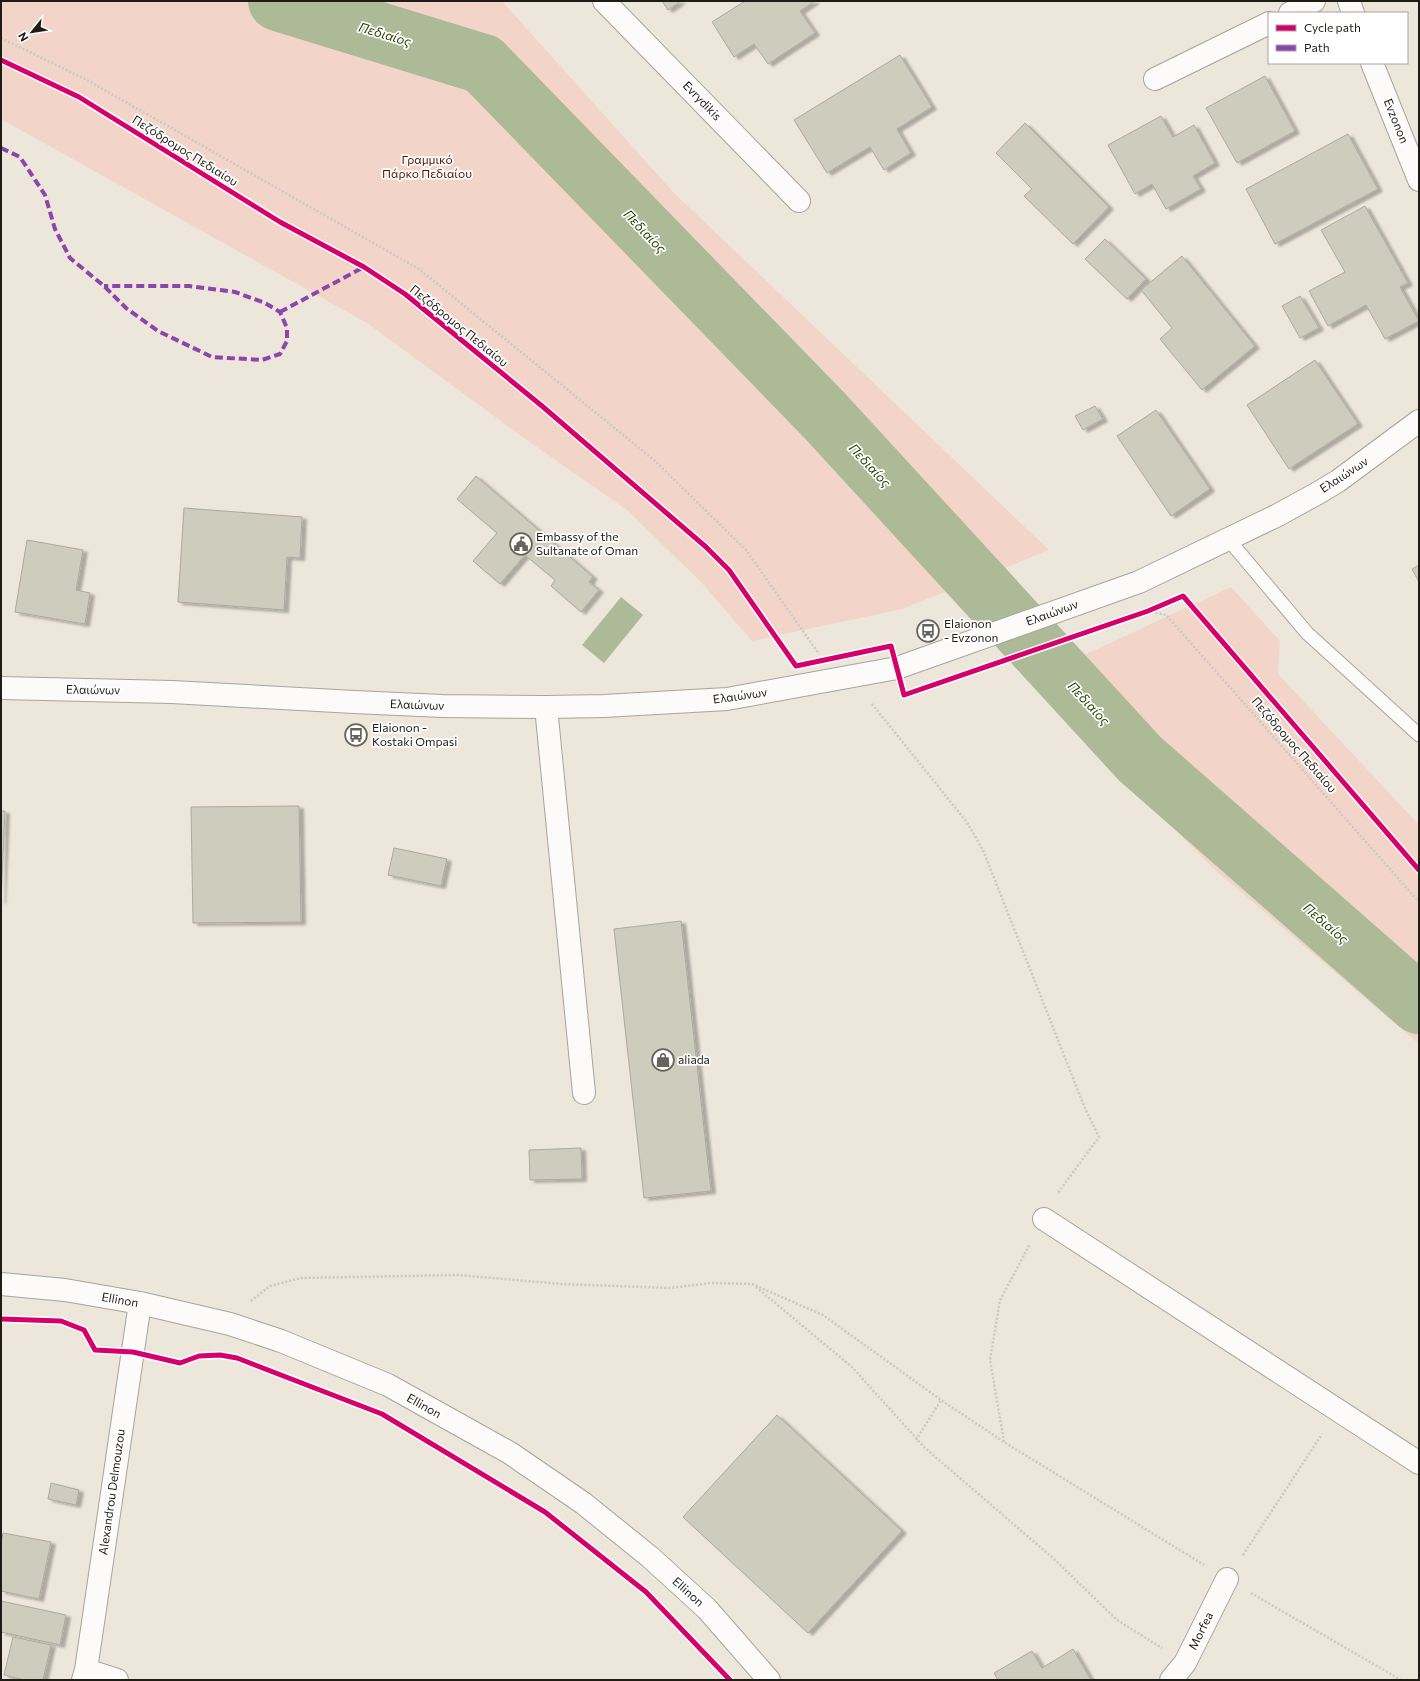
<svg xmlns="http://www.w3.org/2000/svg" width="1420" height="1681" viewBox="0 0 1420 1681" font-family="Commissioner,sans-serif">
	<defs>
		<filter id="shadow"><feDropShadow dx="4.5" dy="2.5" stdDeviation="1" flood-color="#0004"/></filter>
	</defs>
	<rect width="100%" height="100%" fill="#ece6db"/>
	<!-- green -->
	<path fill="#f2d5c8" d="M1,1h501l172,192 375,357 -147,59 -150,32 -51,-59 -74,-72 -103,-72 -157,-115 -366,-204z
		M1231,587l49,54 -2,33 141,151v219l-204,-174 -187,-189z"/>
	<!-- water -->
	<path fill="#acba98" d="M621,597l22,18 -39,48 -22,-18z"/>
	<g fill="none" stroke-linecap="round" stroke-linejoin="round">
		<!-- river -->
		<path stroke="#acba98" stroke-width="60" d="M278,1l205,63 342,352 315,343 279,245"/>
	</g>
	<!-- building -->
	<path fill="#ceccbd" stroke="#aca9a0" filter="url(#shadow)" d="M662,1h19l-13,9z
		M745,1h70l-15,10 15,22 -47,31 -14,-20 -20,13 -22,-35z
		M900,55l32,52 -35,22 14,24 -27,17 -14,-23 -43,26 -33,-53z
		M1265,76l30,55 -58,32 -31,-55z
		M1161,116l12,21 21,-12 21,38 -22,13 8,13 -35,20 -14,-25 -17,10 -27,-49z
		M1025,123l84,84 -36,37 -49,-48 8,-7 -36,-36z
		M1348,134l30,55 -103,55 -29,-55z
		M1365,206l43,77 -8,4 19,34 -34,18 -19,-34 -38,21 -19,-35 36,-19 -24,-42z
		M1105,239l41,40 -19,20 -42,-40z
		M1182,256l73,90 -53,44 -42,-51 12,-11 -31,-38z
		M1300,296l19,32 -19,10 -18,-32z
		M1315,360l43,64 -69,45 -42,-64z
		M1095,406l8,13 -20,11 -8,-14z
		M1156,410l54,79 -39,27 -54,-80z
		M476,476l117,101 -4,5 10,8 -18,22 -30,-26 4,-6 -30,-25 -25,29 -27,-23 24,-28 -40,-34z
		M184,508l118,9 -2,41 -13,-1 -3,53 -106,-8z
		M27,540l56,10 -7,40 14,3 -5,31 -70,-12z
		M1419,565v17l-7,-13z
		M299,806l2,116 -108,1 -2,-116z
		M1,811h4l-4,90z
		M394,848l53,11 -6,27 -53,-11z
		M681,921l30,270 -67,7 -30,-269z
		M581,1148l1,31 -52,1 -1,-30z
		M777,1415l125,116 -94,102 -125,-116z
		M51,1483l28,7 -3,15 -28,-6z
		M3,1533l48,9 -12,57 -38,-8v-48z
		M1,1601l65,14 -6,30 -59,-13z
		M13,1637l38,8 -8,35h-18l-21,-5z
		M1073,1649l18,31h-93l-4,-7 38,-22 10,17z"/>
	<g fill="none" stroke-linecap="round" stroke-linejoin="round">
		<!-- lane casing -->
		<g stroke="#a8a49b" stroke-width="15">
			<path id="lane" d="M1228,539l79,94 112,102"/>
		</g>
		<!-- street casing -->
		<g stroke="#a8a49b" stroke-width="24">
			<path id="street" d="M604,1l195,200
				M1290,13l24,-12
				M1155,79l114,-56
				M546,707l38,386
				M1044,1219l375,244
				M1,1284l64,6 75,13 90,21 51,17 107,44 122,68 73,50 67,54 57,52 62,71
				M86,1670l31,10
				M83,1680l3,-10 54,-367
				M1171,1680l14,-17 42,-84"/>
		</g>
		<!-- secondary casing -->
		<g stroke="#a8a49b" stroke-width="24">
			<path id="secondary" d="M1349,1l4,12
				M1372,63l47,117
				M1,688l171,4 182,10 88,4 104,1 58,-1 123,-7 170,-31 242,-86 139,-67 40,-22 20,-12 81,-60"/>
		</g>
		<!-- path -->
		<path stroke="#cbc9c5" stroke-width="2.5" stroke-dasharray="2 2" stroke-linecap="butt" d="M1,38l86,42 332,189 236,192 91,89 73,104
			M1148,611l18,4 253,287
			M872,704l94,117 17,29 101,256 15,31 -42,57
			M756,1287l96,80 73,81 129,111 63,61 45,28
			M251,1301l19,-15 31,-8 158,-3 102,9 110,4 40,-5 41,1 71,31 118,85 63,42 200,123
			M916,1440l25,-40
			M1004,1442l-14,-82 10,-60 30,-56
			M1243,1555l79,-121
			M1251,1593l150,87"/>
		<!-- lane -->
		<use href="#lane" stroke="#fcfbfa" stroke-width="13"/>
		<!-- street -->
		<use href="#street" stroke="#fcfbfa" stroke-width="22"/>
		<!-- secondary -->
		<use href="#secondary" stroke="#fcfbfa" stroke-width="22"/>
		<!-- quiet -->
		<path stroke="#8e44ad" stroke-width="4" stroke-dasharray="8 4" stroke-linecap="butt" d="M1,148l19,9 25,38 10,34 15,29 34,28 22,22 32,23 54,26 50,3 18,-6 7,-13v-13l-7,-16 -15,-9 -30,-11 -46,-6h-85
			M280,312l84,-45"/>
		<!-- cycleway casing -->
		<g stroke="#fff" stroke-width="8">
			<path id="cycleway" d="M1,60l78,37 201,125 84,45 41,27 137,112 164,141 23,23 67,96 95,-20 13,49 244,-84 35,-15 236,274
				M1,1319l60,2 23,9 11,20 38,2 47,11 19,-7 21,-1 17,3 145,56 163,98 101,80 84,88"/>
		</g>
		<!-- cycleway -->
		<use href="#cycleway" stroke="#d6006c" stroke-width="5"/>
	</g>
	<!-- icons -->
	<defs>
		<g id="civic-ring" transform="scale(1.15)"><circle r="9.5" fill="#fff" stroke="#67635a" stroke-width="1.5"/><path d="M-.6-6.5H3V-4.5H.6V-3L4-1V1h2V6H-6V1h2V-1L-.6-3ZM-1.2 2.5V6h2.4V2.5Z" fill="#67635a"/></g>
		<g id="bus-ring" transform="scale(1.15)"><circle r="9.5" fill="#fff" stroke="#67635a" stroke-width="1.5"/><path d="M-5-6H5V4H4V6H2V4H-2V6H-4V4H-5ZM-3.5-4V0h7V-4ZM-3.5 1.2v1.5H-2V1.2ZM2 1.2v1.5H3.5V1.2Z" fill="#67635a"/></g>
		<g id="shop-ring" transform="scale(1.15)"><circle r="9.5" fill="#fff" stroke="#67635a" stroke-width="1.5"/><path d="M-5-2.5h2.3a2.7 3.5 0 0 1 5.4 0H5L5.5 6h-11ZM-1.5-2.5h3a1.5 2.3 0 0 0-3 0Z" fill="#67635a"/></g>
	</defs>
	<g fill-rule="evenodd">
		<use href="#civic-ring" x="521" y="544"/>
		<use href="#bus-ring" x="928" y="631"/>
		<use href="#bus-ring" x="356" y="735"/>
		<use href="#shop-ring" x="663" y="1060"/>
	</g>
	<g text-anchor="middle" stroke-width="3.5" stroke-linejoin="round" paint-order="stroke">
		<!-- street labels -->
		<g font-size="12" fill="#1f1c15" stroke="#fff">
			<text transform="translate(702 101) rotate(46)" y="4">Evrydikis</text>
			<text transform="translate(1396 121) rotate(68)" y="4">Evzonon</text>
			<text transform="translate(185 151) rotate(32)" y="4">Πεζόδρομος Πεδιαίου</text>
			<text transform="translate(459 326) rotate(39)" y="4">Πεζόδρομος Πεδιαίου</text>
			<text transform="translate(1344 475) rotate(-33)" y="4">Ελαιώνων</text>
			<text transform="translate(1052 613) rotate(-20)" y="4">Ελαιώνων</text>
			<text transform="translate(93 690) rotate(1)" y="4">Ελαιώνων</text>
			<text transform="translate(740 696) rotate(-8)" y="4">Ελαιώνων</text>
			<text transform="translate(417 705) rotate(2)" y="4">Ελαιώνων</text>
			<text transform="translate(1294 745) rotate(49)" y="4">Πεζόδρομος Πεδιαίου</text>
			<text transform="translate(120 1300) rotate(10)" y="4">Ellinon</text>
			<text transform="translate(424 1406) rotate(29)" y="4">Ellinon</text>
			<text transform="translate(112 1492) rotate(-82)" y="4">Alexandrou Delmouzou</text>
			<text transform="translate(688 1592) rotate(42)" y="4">Ellinon</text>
			<text transform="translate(1201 1631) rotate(-64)" y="4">Morfea</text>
		</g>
		<!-- park labels -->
		<g font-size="12" fill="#511400" stroke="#fff">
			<text x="427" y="164">Γραμμικό<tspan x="427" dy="14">Πάρκο Πεδιαίου</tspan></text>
		</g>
		<!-- poi labels -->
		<g font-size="12" fill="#1f1c15" stroke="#fff" text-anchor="start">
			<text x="536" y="541">Embassy of the<tspan x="536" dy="14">Sultanate of Oman</tspan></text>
			<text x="944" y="628">Elaionon<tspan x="944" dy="14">- Evzonon</tspan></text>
			<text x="372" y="732">Elaionon -<tspan x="372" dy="14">Kostaki Ompasi</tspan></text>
			<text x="678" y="1064">aliada</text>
		</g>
		<!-- water labels -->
		<g font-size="13" font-style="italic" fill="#294501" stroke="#fff">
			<text transform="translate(385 34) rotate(17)" y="5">Πεδιαίος</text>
			<text transform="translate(645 231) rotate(46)" y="5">Πεδιαίος</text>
			<text transform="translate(870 465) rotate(47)" y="5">Πεδιαίος</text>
			<text transform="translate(1089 703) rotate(47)" y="5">Πεδιαίος</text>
			<text transform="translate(1326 923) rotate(41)" y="5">Πεδιαίος</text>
		</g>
	</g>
	<!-- border -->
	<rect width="1420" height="1681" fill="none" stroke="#1f1c15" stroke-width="4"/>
	<!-- legend -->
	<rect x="1268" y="12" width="140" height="52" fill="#ffffff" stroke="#a5a4a1"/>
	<rect x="1276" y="25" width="20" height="6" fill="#d6006c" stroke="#a5a4a1"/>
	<text x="1304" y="32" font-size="12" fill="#1f1c15">Cycle path</text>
	<rect x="1276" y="45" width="20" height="6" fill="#8e44ad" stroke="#a5a4a1"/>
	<text x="1304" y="52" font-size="12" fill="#1f1c15">Path</text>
	<!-- north arrow -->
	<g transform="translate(32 32) rotate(240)" stroke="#ffffff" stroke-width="3" paint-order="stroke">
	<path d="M0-3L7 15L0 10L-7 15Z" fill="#1f1c15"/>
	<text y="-6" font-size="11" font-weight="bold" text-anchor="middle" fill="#1f1c15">N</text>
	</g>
</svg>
